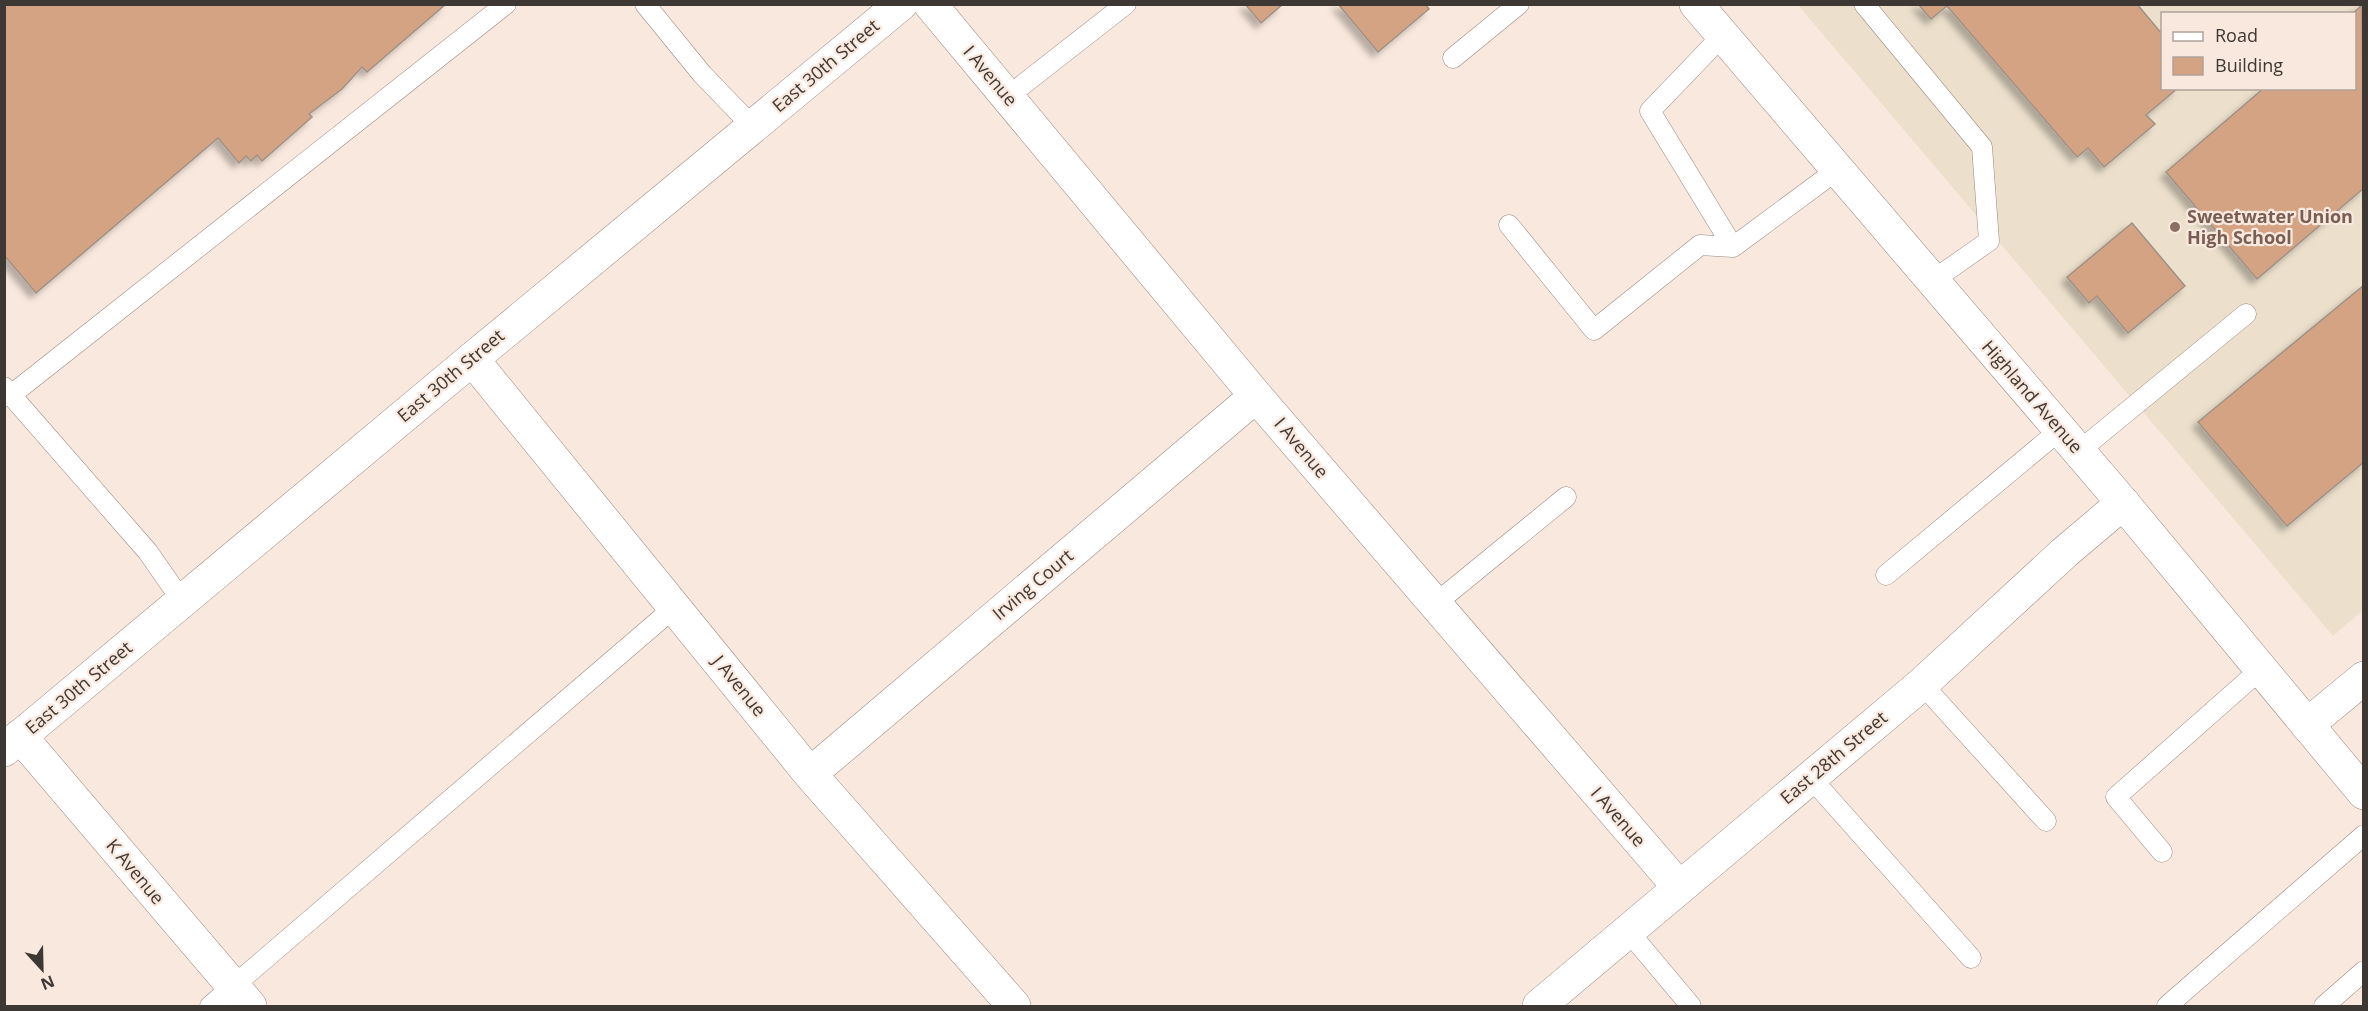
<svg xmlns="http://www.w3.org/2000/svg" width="2368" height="1011" viewBox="0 0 2368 1011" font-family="'Open Sans',sans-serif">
	<defs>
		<filter id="shadow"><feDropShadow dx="-5.5" dy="5.5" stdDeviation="3" flood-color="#0004"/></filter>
	</defs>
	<rect width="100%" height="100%" fill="#f9e8dd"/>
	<!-- education -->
	<path fill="#ece0cc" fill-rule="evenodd" d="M1798,5h565v605l-30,26zM2162,14h192v74h-192z"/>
	<!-- building -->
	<path fill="#d4a383" stroke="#a09187" stroke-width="1.5" filter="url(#shadow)" d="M4,4h442l-79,68 -5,-5 -20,22 -33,25 3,3 -50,44 -5,-6 -6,6 -5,-5 -7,7 -21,-25 -182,155 -32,-38z
		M1245,4h38l-22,19z
		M1338,4h87l4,5 -51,43z
		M1918,4h219l25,30v54h16l-32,27 9,9 -51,43 -16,-19 -11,9 -130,-151 -16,13z
		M2362,5l2,183 -107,91 -91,-107 98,-84h90l-2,-74z
		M2132,223l53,63 -57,47 -31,-37 -8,7 -22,-26z
		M2364,285v177l-77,64 -89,-104z"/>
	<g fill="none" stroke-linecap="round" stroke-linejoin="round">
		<!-- lane casing -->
		<g stroke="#97887f" stroke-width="21">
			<path id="lane" d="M645,4l57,70 51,53
				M1864,4l118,143 7,94 -57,40
				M1722,36l-72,75 83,136 104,-77
				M1453,58l66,-54
				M1007,97l119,-93
				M1509,225l85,105 106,-85 33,2
				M4,387l144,165 34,49
				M4,396l7,-1 495,-391
				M2079,451l167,-137
				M1886,575l174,-145
				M1435,604l131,-107
				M1922,684l124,137
				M1810,777l161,181
				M2162,852l-46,-55 145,-128
				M1628,931l63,75
				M210,1006l466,-400
				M2167,1006l197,-171
				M2324,1006l40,-35"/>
		</g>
		<!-- street casing -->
		<g stroke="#97887f" stroke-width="34">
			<path id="street" d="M930,4l326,392 423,491
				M472,359l338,415 204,232
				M2307,725l57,-47
				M20,736l230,270
				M810,774l446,-378
				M1539,1006l383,-322 142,-131 59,-50"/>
		</g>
		<!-- secondary casing -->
		<g stroke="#97887f" stroke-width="34">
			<path id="secondary" d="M4,750l468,-391 429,-355"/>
		</g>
		<!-- primary casing -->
		<g stroke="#97887f" stroke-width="34">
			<path id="primary" d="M1696,4l427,499 241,290"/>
		</g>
		<!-- lane -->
		<use href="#lane" stroke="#fff" stroke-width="20"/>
		<!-- street -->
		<use href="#street" stroke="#fff" stroke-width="33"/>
		<!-- secondary -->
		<use href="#secondary" stroke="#fff" stroke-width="33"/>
		<!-- primary -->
		<use href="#primary" stroke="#fff" stroke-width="33"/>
	</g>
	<!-- markers -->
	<circle fill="#8d6e63" stroke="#f9e8dd" stroke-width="2" cx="2175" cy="227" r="6"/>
	<g text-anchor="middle" stroke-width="4.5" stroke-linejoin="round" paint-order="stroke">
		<!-- street labels -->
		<g font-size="18" fill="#3e3834" stroke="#f9e8dd">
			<text transform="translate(826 66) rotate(-40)" y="6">East 30th Street</text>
			<text transform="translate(990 76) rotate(50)" y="6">I Avenue</text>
			<text transform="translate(451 376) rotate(-40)" y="6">East 30th Street</text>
			<text transform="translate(2032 397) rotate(49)" y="6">Highland Avenue</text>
			<text transform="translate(1301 448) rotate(50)" y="6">I Avenue</text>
			<text transform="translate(1033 585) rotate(-40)" y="6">Irving Court</text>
			<text transform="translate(739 686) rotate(51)" y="6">J Avenue</text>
			<text transform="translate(79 688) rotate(-40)" y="6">East 30th Street</text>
			<text transform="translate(1834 758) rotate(-40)" y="6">East 28th Street</text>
			<text transform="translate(1618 817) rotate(49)" y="6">I Avenue</text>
			<text transform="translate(135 872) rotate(50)" y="6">K Avenue</text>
		</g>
		<!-- education labels -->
		<g font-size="18" font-weight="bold" fill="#785e54" stroke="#f9e8dd" text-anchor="start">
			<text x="2187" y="223">Sweetwater Union<tspan x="2187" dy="21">High School</tspan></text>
		</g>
	</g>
	<!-- border -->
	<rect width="2368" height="1011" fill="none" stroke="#3e3834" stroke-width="12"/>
	<!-- legend -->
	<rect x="2161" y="12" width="195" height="78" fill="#f9e8dd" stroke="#aea299" stroke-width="1.5"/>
	<rect x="2173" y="32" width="30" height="9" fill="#ffffff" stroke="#aea299" stroke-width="1.5"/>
	<text x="2215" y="42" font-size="18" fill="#3e3834">Road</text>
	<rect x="2173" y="57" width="30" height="18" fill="#d4a383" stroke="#aea299" stroke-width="1.5"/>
	<text x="2215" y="72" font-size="18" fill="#3e3834">Building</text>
	<!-- north arrow -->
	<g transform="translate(42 969) rotate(158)" stroke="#f9e8dd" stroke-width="4.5" paint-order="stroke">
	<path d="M0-4.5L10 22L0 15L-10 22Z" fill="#3e3834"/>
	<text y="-9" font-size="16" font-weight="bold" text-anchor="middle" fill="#3e3834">N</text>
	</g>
</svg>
